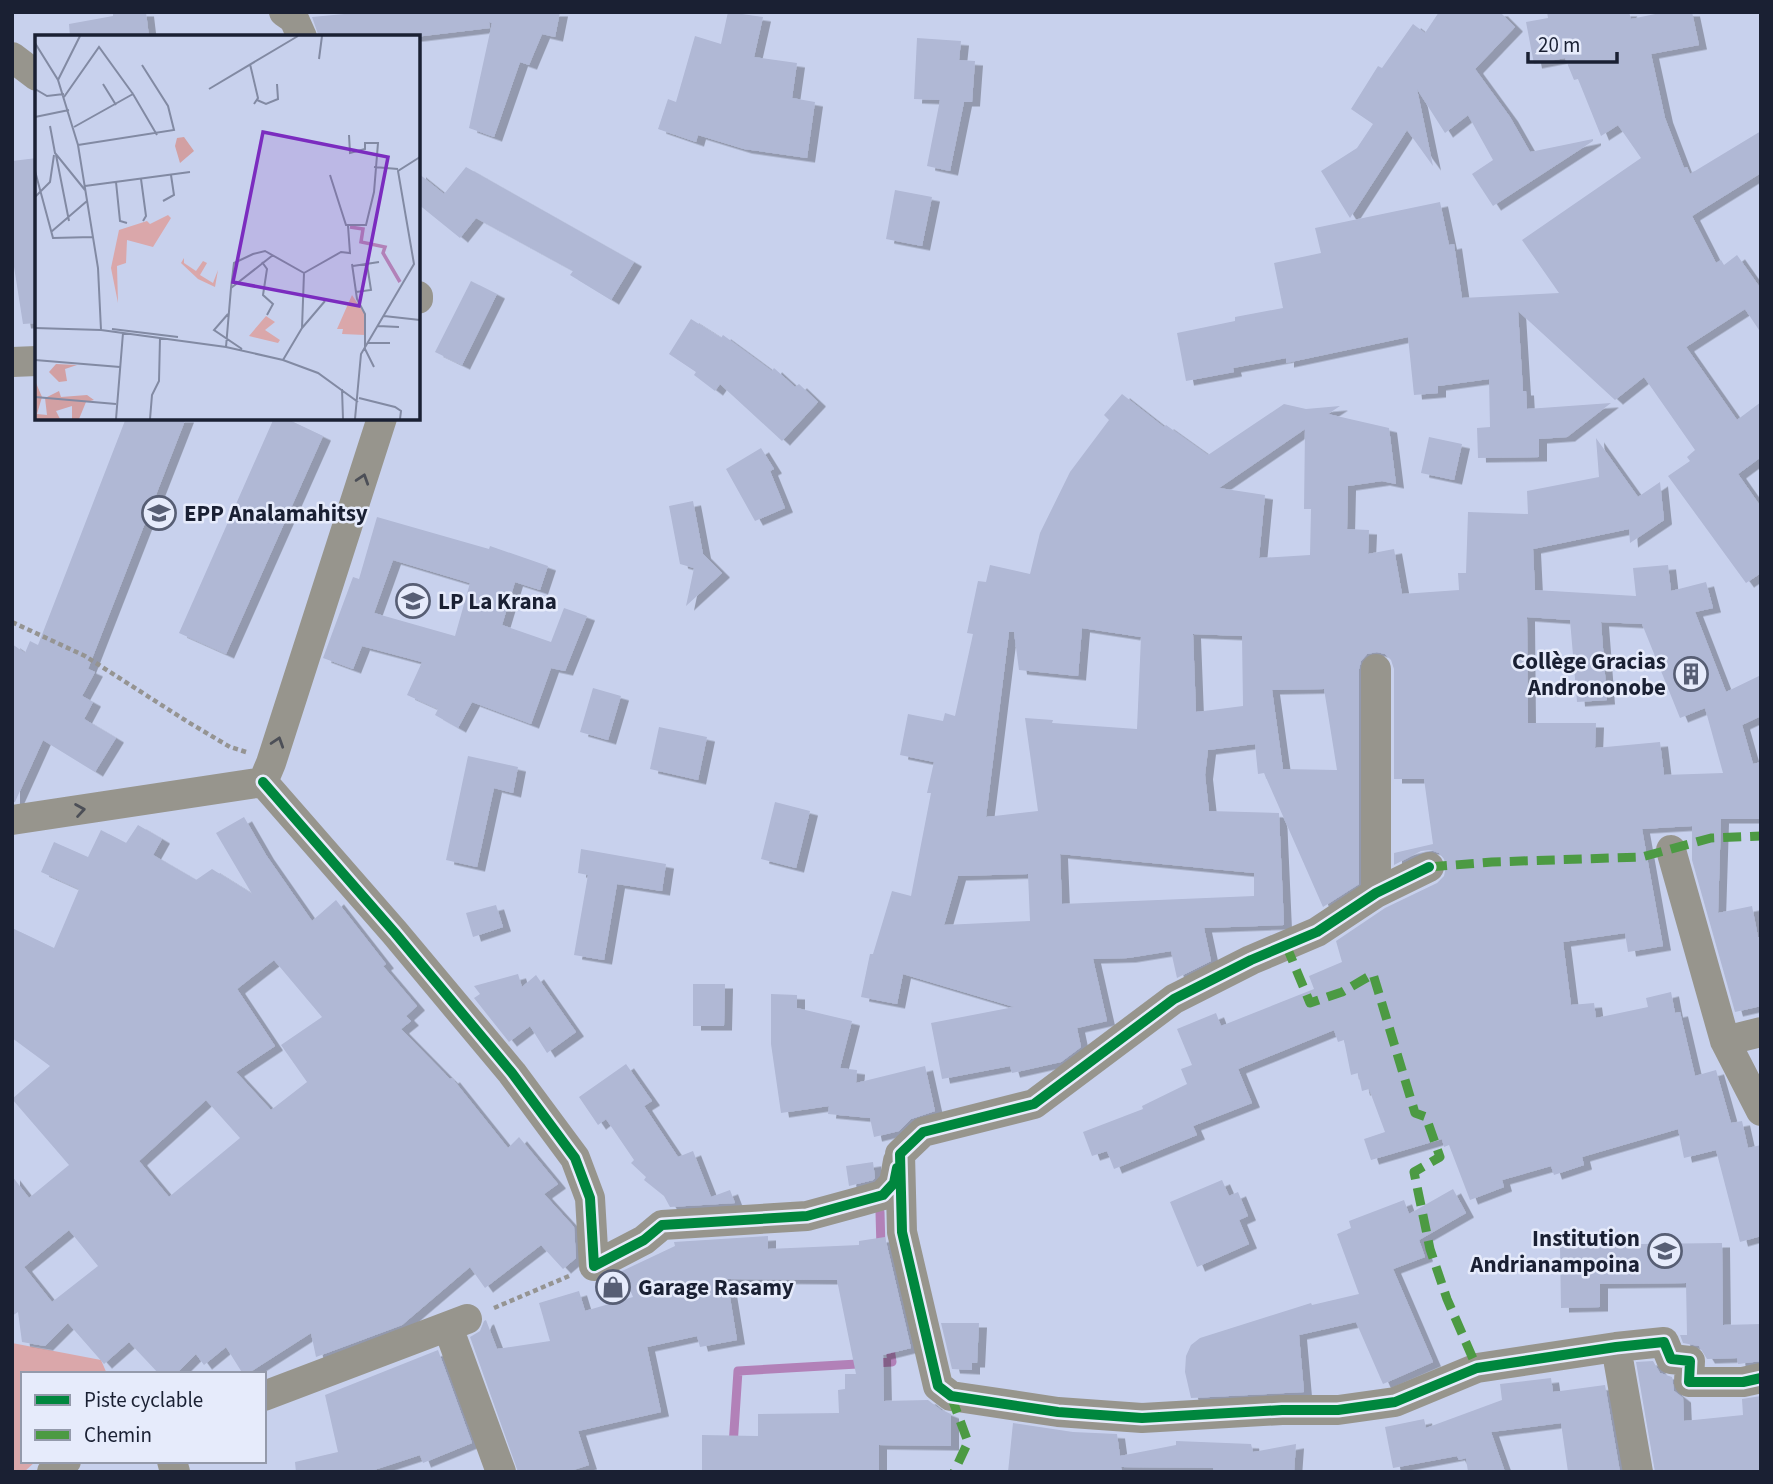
<svg xmlns="http://www.w3.org/2000/svg" width="1773" height="1484" viewBox="0 0 1773 1484" font-family="'Source Sans 3',sans-serif">
	<defs>
		<filter id="shadow"><feDropShadow dx="8" dy="4.5" stdDeviation="0" flood-color="#0004"/></filter>
	</defs>
	<rect width="100%" height="100%" fill="#c8d1ed"/>
	<!-- green -->
	<path fill="#daa7aa" d="M12,1343l89,17 6,14h-84v87h13l-12,11h-12z"/>
	<g fill="none" stroke-linecap="round" stroke-linejoin="round">
		<!-- stream -->
		<path stroke="#b281b8" stroke-width="9" d="M880,1212l1,36
			M733,1446l5,-75 154,-9 -3,-20"/>
	</g>
	<!-- building -->
	<path fill="#b0b8d5" fill-rule="evenodd" filter="url(#shadow)" d="M113,12h33l3,25h-79l-1,-13 44,-8z
		M366,12h123v3v-3h71l-5,25 -13,-3 -13,31 -9,-3 -26,75 -25,-9 23,-105 -3,-1 1,6 -75,9h-96l-7,-20z
		M728,12l35,5 -9,40 43,6 -5,35 23,4 -8,56 -63,-9 -46,-14 -2,7 -38,-13 10,-30 8,3 19,-66 26,8z
		M1439,12h61l15,15 -40,42 35,48 20,35 63,-13v2l-100,65 -21,-32 21,-14 -25,-45 -23,18 -28,-44 16,77 -26,-36 -57,88 -29,-47 36,-23 16,-24 -22,-15 27,-43 4,2 31,-44 12,9z
		M1547,12h82l2,7 34,-7h27l7,33 -48,9 14,64 19,50 3,-1 3,7 71,-43v42l-69,43 24,47 5,-3 3,5 13,-10 24,34v44l-16,-24 -59,38 51,73 24,-18v55l-23,17 23,33v66l-15,10 -78,-107 22,-15 -3,-4 8,-7 -51,-73 -29,23 -97,-89 5,80h3l1,18 84,-6 -44,34 -28,2v18l-61,1 -1,-30 13,-1 -1,-48 -51,7v7l-24,2 -6,-58 -122,26v-5l-53,10 1,4 -48,9 -9,-48 58,-12v-4l48,-9 -9,-45 47,-10 -6,-25 125,-26 9,43 5,-1 8,54 97,-5 -37,-53 119,-82 -23,-33 -17,11 -23,-57 -4,1 -9,-22 -31,6 -8,-42 22,-4z
		M917,38l44,3 -2,19 16,1 -3,41h-8l-14,69 -23,-5 13,-66 -26,-1z
		M37,158v165l-14,1 -11,-70v-93z
		M466,167l168,95 -23,38 -41,-25 3,-4 -97,-53 -16,20 -42,-34v-31l26,21z
		M895,190l37,7 -10,49 -36,-7z
		M471,281l26,13 -35,71 -27,-13z
		M691,319l30,19 2,-3 49,36 2,-3 21,19 4,-3 19,18 -36,39 -62,-57 -5,7 -21,-16 2,-3 -27,-18z
		M1122,394l42,33 2,-2 42,30 76,-51 22,5 34,-3 -12,8 61,14 7,56 -14,-3 -34,5 -1,43 22,1 -1,24 26,-5 8,45 57,-4 -1,-17h8l2,-61 60,2 -1,-23 72,-14 -3,-39 42,59 22,-15 4,38 -34,23 -1,-14 -96,20 2,41 101,6 -3,-28 35,-3 3,26 35,-9 7,26 -18,4 31,80 35,-17v41l-19,9 11,39 8,-2v57h-40l-3,94 34,-7 6,31h3v69l-26,6 -43,-152v-34l-50,3 21,117 -35,6 -3,-19 -62,9 8,63 23,-2 2,15 52,-11 -2,-9 25,-6 4,21 5,-1 15,64 21,-6 15,53 11,-2 6,27 13,-3v91l-21,6 -24,-92 -32,8 -6,-29 -96,28 2,8 -30,10 -3,-9 -49,14 2,7 -34,13 -21,-55 -5,2 -2,-8 -71,21 -7,-21 21,-7 -16,-43 -7,2 -4,-18 -7,2 -7,-35 -6,2 -4,-12 -96,39 14,34 -59,23 4,9 -83,34 -7,-18 -15,5 -9,-24 60,-23 -1,-3 45,-22 -6,-15 11,-4 -15,-36 39,-16 5,13 93,-37 -5,-13 33,-14 -6,-21 49,-33 52,-25 7,-7 2,-9 -2,-8 -5,-6 -8,-3 -10,1 -27,14v-12l39,-9 -9,-65h-30v-110l-3,-9 -6,-6 -8,-2 -10,2 -6,7 -2,8v215l-36,23 -59,-134 -6,1 -3,-30 -47,6 -3,25 4,36 70,2 5,112 -80,3 7,33 -34,17 -6,-27 -43,7 -35,1 14,62 -30,7 4,19 -20,15 -49,11 -2,-7 -68,13 -11,-56 83,-16 -111,-33 -6,30 -36,-7 9,-43h3l19,-63 19,5 20,-103h-4l7,-31 -34,-7 8,-41 35,7 2,-8 10,3 18,-82 -6,-1 11,-52 8,1 4,-17 40,9 10,-41 30,-61 39,-52 -5,-5zM1305,429l-1,80h7l-1,46 -51,3 6,-63 -46,-7zM1527,617l43,3 7,82 30,-2 -6,-78 41,2 38,94 25,-10 18,65 -59,2 -4,-33 -65,6 1,-25h-68zM1082,628l59,9 -4,92 -85,-6 1,-3 -28,-2 13,93 -52,6 23,-185h5l5,38 59,6zM1193,634l49,2 1,70 -47,6zM1324,689l13,81 -57,-1h3l-11,-79zM1060,854l194,19v23l-192,8zM1028,874l2,47 -86,4 14,-49z
		M126,418h60l-98,251 7,3 -13,24 11,6 -9,17 32,19 -21,34 -52,-32 -28,62h-3v-158l13,9 5,-12 8,4z
		M274,418h11l38,18 -97,218 -47,-21z
		M1429,437l33,7 -8,36 -33,-7z
		M761,448l13,21 -4,2 15,37 -30,13 -29,-52z
		M693,501l10,53 19,19 -36,33 8,-38 -14,-4 -11,-58z
		M377,517l112,32 1,-3 58,20 -8,24 -25,-8 -13,43 49,17 13,-34 23,8 -22,55 -14,-3 -20,56 -59,-22 -14,26 -23,-13 3,-6 -31,-14 15,-33 -60,-16 -9,23 -30,-11 30,-81 6,2zM393,560l77,23 -15,53 -81,-23z
		M593,688l28,8 -13,44 -28,-8z
		M659,727l48,10 -9,43 -48,-11z
		M468,756l50,11 -5,26 -19,-5 -17,79 -31,-7z
		M775,802l35,9 -14,57 -35,-9z
		M244,817l22,38 46,66 24,-21 50,64 -3,2 34,40 -11,10 5,5 -10,8 49,50 2,-1 56,70 11,-11 39,47 -14,10 30,33 2,31 -13,11 -22,-24 -56,43 -15,-21 -68,58 -86,32 -5,-24 -64,41h-4l-17,-27 -22,18 -8,-11 -20,20h-17l-30,-32 -25,22 -36,-41 -23,23 -23,-4 -4,-30 -6,4v-140l17,22 40,-33 -57,-66 38,-33 -38,-28v-110l42,20 25,-59 -38,-17 13,-30 34,15 13,-27 25,13 12,-18 24,14 -9,16 43,25 16,-11 40,25 -36,-61zM274,960l48,57 -41,28 26,37 -36,28 -35,-38 39,-26 -38,-57zM206,1100l34,38 -71,59 -30,-36zM69,1230l29,36 -46,36 -28,-35z
		M581,849l85,15 -4,27 -45,-7 -13,76 -30,-5 14,-80 -10,-2z
		M496,905l7,22 -30,10 -7,-24z
		M518,974l4,13 14,-12 40,57 -29,21 -17,-27 -21,16 -35,-44 6,-4 -6,-8z
		M693,984h32l-1,42h-31z
		M771,994l26,1v13l55,13 -12,47 17,2 -1,13 69,-17 10,45 -24,8 -12,12 -25,6 -4,-19 -42,-4 1,-8 -48,7 -10,-69z
		M626,1064l26,37 -8,5 34,51 15,-6 18,46 19,-7 5,13 -65,4 -6,-11 -20,-16 2,-3 -15,-14 3,-3 -28,-41 -8,6 -19,-28z
		M873,1162l2,16 -2,2 -24,6 -3,-20z
		M1222,1180l7,16 9,-4 10,24 -9,4 10,24 -52,23 -27,-65z
		M1453,1189l13,24 -47,27 6,17 -32,12 40,93 -50,22 -27,-62 -57,13 5,57 -113,6 -6,-26 1,-16 5,-11 9,-7 111,-35 1,2 47,-11 -22,-60 14,-6 -2,-7 55,-21 5,14z
		M768,1236v13l91,-4v-4l26,-4 26,111 -28,7 1,46 44,-1 13,10 10,4v32l-72,-1v27h-177v-37l56,1v-22l81,-1 -1,-23 7,-1v-15h11l-19,-94 -110,-1 10,61 -37,7 -3,-11 -50,11 14,65 -83,19 11,34 -22,7h-49l-48,-135 10,-6 4,-10 2,-1 11,29 53,-8 -11,-38 40,-12 6,20 48,-14 -11,-26 53,-25 -1,-4z
		M1722,1243l1,82 38,-1v37l-23,3 -1,-6 -30,1 -8,-13 -16,-3 -3,-8h7l-1,-52 -86,1v23l-39,1 -1,-63z
		M941,1323h38l-2,40h-5v7l-20,-1z
		M438,1350l34,93 -49,20 -3,-8 -52,17h-72l-1,-10 43,-10 -13,-57z
		M1653,1361l7,12 12,4 2,14 9,7 1,23 59,-6 -1,-16 19,-3v76h-106l-19,-110z
		M1551,1378l2,14 52,-7 15,87h-52l-7,-49 -70,9 14,40h-37l-2,-14 -7,2 -2,-4 -64,12 -8,-41 39,-8 2,9 76,-28 -2,-16z
		M1013,1423l60,9 44,2 3,22 56,-11v-4l75,3 2,8 43,-8 -2,28h-80l-1,-4 -92,-1 1,5h-114z"/>
	<g fill="none" stroke-linecap="round" stroke-linejoin="round">
		<!-- path -->
		<path stroke="#959492" stroke-width="4.5" stroke-dasharray="5 3.5" stroke-linecap="butt" d="M12,622l73,34 103,66 42,25 16,5
			M494,1308l75,-32"/>
		<!-- minor -->
		<path stroke="#97958d" stroke-width="30" d="M284,12l10,7 8,18
			M12,57l25,19
			M418,296v3
			M12,362l25,-1
			M1376,669v224
			M263,782l132,151 117,140 63,85 15,40 4,68 50,-26 18,-15 145,-9 55,-15 21,-6 11,-12 4,-22
			M12,820l251,-38 8,-19 111,-345
			M1671,850l54,191
			M1429,867l-53,26 -59,39 -66,28 -77,39 -140,105 -111,28 -23,22 2,78 36,154 13,10 107,16 84,6 140,-8h56l57,-8 82,-34 139,-21 48,-5 7,17 19,2 -1,21h54l18,-4
			M1761,1032l-36,9 36,70
			M448,1327l53,145
			M1616,1347l22,125
			M264,1396l203,-77
			M172,1461l3,11
			M52,1472l14,-11"/>
		<!-- quiet -->
		<path stroke="#4c9a43" stroke-width="9" stroke-dasharray="18 9" stroke-linecap="butt" d="M1429,867l63,-5 150,-5 69,-19 50,-2
			M1286,945l24,58 32,-11 31,-18 42,139 11,4 14,40 -26,15 16,77 17,50 30,69
			M951,1396l17,46 -14,30"/>
		<!-- cycleway casing -->
		<g stroke="#e6ebfb" stroke-width="15">
			<path id="cycleway" d="M263,782l132,151 117,140 63,85 15,40 4,68 50,-26 18,-15 145,-9 76,-21 11,-12 3,-15
				M1429,867l-53,26 -59,39 -66,28 -77,39 -140,105 -111,28 -23,22 2,78 36,154 13,10 107,16 84,6 140,-8h56l57,-8 82,-34 139,-21 48,-5 7,17 19,2 -1,21h54l18,-4"/>
		</g>
		<!-- cycleway -->
		<use href="#cycleway" stroke="#00873e" stroke-width="10"/>
	</g>
	<!-- one-way arrows -->
	<defs><path id="oneway-chevron" d="M-2-3.5L2.5 0L-2 3.5" fill="none" stroke-width="1.6" stroke-linecap="round" stroke-linejoin="round" transform="scale(1.75)"/></defs>
	<g stroke="#4c4f57">
		<use href="#oneway-chevron" transform="translate(363 479) rotate(-72)"/>
		<use href="#oneway-chevron" transform="translate(278 742) rotate(-72)"/>
		<use href="#oneway-chevron" transform="translate(80 810) rotate(-9)"/>
	</g>
	<!-- icons -->
	<defs>
		<g id="school-ring" transform="scale(1.75)"><circle r="9.5" fill="#e6ebfb" stroke="#575e74" stroke-width="1.5"/><path d="M0-5L7-2L0 1L-7-2ZM-4 1L0 2.5L4 1V4Q0 6-4 4Z" fill="#575e74"/></g>
		<g id="building-ring" transform="scale(1.75)"><circle r="9.5" fill="#e6ebfb" stroke="#575e74" stroke-width="1.5"/><path d="M-4-6H4V6H1V3H-1V6H-4ZM-2.5-4.3h1.7v1.8h-1.7ZM.8-4.3h1.7v1.8H.8ZM-2.5-1h1.7V.8h-1.7ZM.8-1h1.7V.8H.8Z" fill="#575e74"/></g>
		<g id="shop-ring" transform="scale(1.75)"><circle r="9.5" fill="#e6ebfb" stroke="#575e74" stroke-width="1.5"/><path d="M-5-2.5h2.3a2.7 3.5 0 0 1 5.4 0H5L5.5 6h-11ZM-1.5-2.5h3a1.5 2.3 0 0 0-3 0Z" fill="#575e74"/></g>
	</defs>
	<g fill-rule="evenodd">
		<use href="#school-ring" x="159" y="513"/>
		<use href="#school-ring" x="413" y="601"/>
		<use href="#building-ring" x="1691" y="674"/>
		<use href="#school-ring" x="1665" y="1251"/>
		<use href="#shop-ring" x="613" y="1287"/>
	</g>
	<g text-anchor="middle" stroke-width="5" stroke-linejoin="round" paint-order="stroke">
		<!-- poi labels -->
		<g font-size="23" font-weight="bold" fill="#1a2033" stroke="#e6ebfb" text-anchor="start">
			<text x="184" y="521">EPP Analamahitsy</text>
			<text x="438" y="609">LP La Krana</text>
			<text x="1666" y="669" text-anchor="end">Collège Gracias<tspan x="1666" dy="26">Andrononobe</tspan></text>
			<text x="1640" y="1246" text-anchor="end">Institution<tspan x="1640" dy="26">Andrianampoina</tspan></text>
			<text x="638" y="1295">Garage Rasamy</text>
		</g>
	</g>
	<!-- overview -->
	<g transform="translate(35 35)">
		<rect width="385" height="385" fill="#c8d1ed"/>
		<path d="M133,180l3,3 -18,29 -26,-7 -1,23 -9,3 1,37 -7,-35 8,-38 28,-9 3,3zM149,223v5l12,8 7,-10 4,2 -7,12 13,8 5,-13 -3,17 -17,-8 -17,-16zM317,260l12,18 1,22 -23,-1 1,-5h-6zM231,281l9,6 -10,8 15,10 -2,3 -29,-7z" fill="#daa7aa"/>
		<path d="M149,102l10,14 -14,12 -5,-17 2,-8zM21,329l21,1 -12,4 2,12 -8,1 -10,-10zM1,348l6,14 -5,17 10,1 -2,-17 14,-7 2,6 26,-2 7,5 -8,2 -7,17h-7v-13l-16,5 4,8h-25z" fill="#d2a0a3"/>
		<path fill="none" stroke="#b281b8" stroke-width="3.5" d="M315,192l13,2 -2,13 24,5 -2,6 17,29"/>
		<path fill="none" stroke="#828aa3" stroke-width="2" d="M0,8l23,37 20,65 20,123 3,62M284,24l3,-23M215,29l8,34 -4,6M23,45l22,-44M68,49l13,21M0,54l12,7 17,-2M174,54l89,-53M29,62l35,-50 34,47M222,65l9,4 12,-5 -1,-15M0,82l34,-7M15,91l5,27 30,37M39,92l59,-33 24,41M43,110l96,-15 -6,-24 -26,-41M21,120l13,66M339,132l24,2M0,136l18,67 40,-1M295,140l16,50h20l8,-33 4,-49h-13v6l-15,4 -1,-18M106,144l5,37 -3,5M81,147l4,39 7,2M50,151l105,-14M0,162l15,-15 4,-27M128,166l11,-6 -3,-20M16,197l36,-31M227,227l5,7 -4,26 10,9 -6,11M317,229l5,35 8,15v35l9,18M318,231l26,-4M269,238l37,-21 9,1 -2,-27M196,253l3,-25 19,-9 12,-3 39,22 -2,55 -19,32M321,257l15,-2 -4,-26M193,279l-14,16 28,19M349,281l36,4M343,291l21,1M0,293l66,2 125,17 57,13 35,13 40,29M267,293l23,-27M77,294l66,8M333,308h22M191,312l5,-59 42,-33M0,325l85,7M307,354l1,30M0,362l81,7M324,363l36,9 6,4 -1,8M81,384l7,-86M115,384l2,-24 7,-14 1,-43M320,384l6,-65 53,-90 -16,-93 22,-14"/>
		<path fill="#7b2cbf" fill-opacity="0.15" stroke="#7b2cbf" stroke-width="3.5" d="M228,97l125,25 -29,149 -126,-24z"/>
		<rect width="385" height="385" fill="none" stroke="#1a2033" stroke-width="3.5"/>
	</g>
	<!-- border -->
	<rect width="1773" height="1484" fill="none" stroke="#1a2033" stroke-width="28"/>
	<!-- legend -->
	<rect x="21" y="1372" width="245" height="91" fill="#e6ebfb" stroke="#949aab" stroke-width="2"/>
	<rect x="35" y="1395" width="35" height="10" fill="#00873e" stroke="#949aab" stroke-width="2"/>
	<text x="84" y="1407" font-size="21" fill="#1a2033">Piste cyclable</text>
	<rect x="35" y="1430" width="35" height="10" fill="#4c9a43" stroke="#949aab" stroke-width="2"/>
	<text x="84" y="1442" font-size="21" fill="#1a2033">Chemin</text>
	<!-- scale -->
	<path d="M1528 52v10h89v-10" fill="none" stroke="#1a2033" stroke-width="3.5"/>
	<text x="1538" y="52" font-size="21" fill="#1a2033" stroke="#e6ebfb" stroke-width="5" paint-order="stroke">20 m</text>
</svg>
